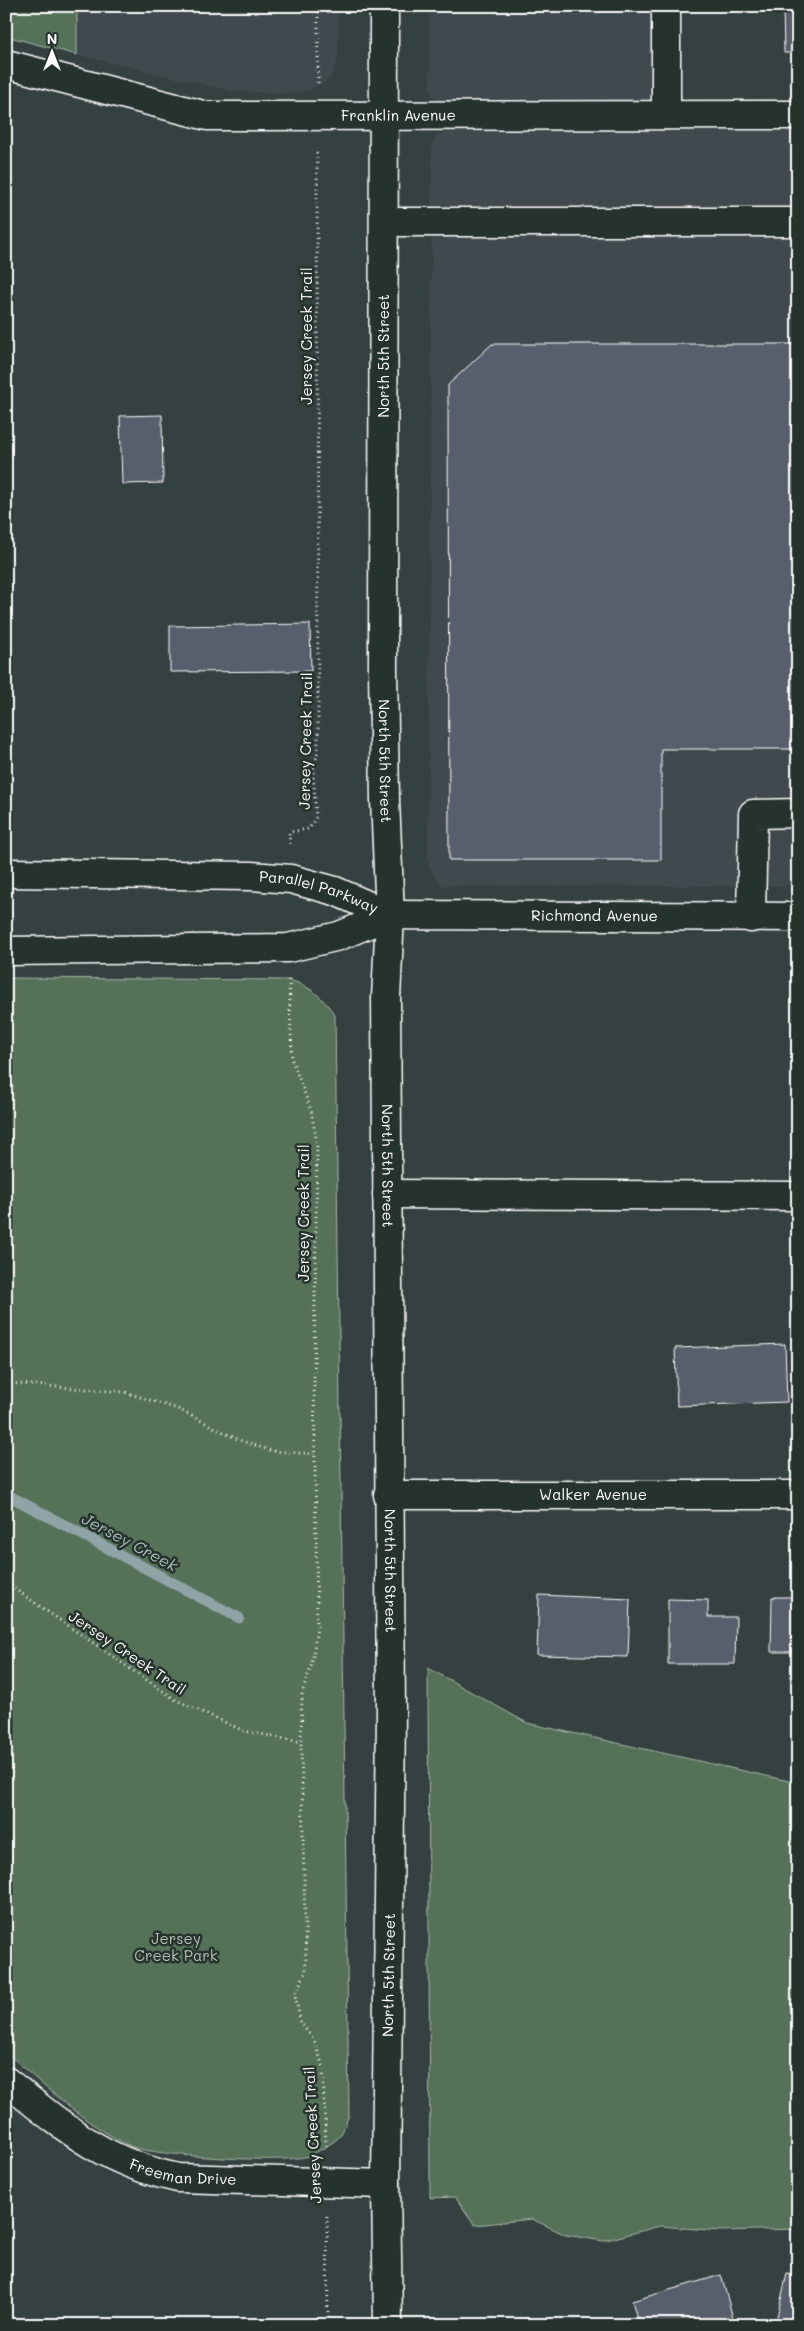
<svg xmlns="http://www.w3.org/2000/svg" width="804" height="2331" viewBox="0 0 804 2331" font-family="Mali,sans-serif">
	<rect width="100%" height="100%" fill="#354040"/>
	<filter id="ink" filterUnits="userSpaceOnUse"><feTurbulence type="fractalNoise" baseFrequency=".02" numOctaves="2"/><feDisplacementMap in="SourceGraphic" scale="10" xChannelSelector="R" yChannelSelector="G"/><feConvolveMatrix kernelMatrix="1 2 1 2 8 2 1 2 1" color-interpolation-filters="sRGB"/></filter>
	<g filter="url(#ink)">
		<!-- built -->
		<path fill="#40494d" d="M77,6h261v52l-4,14 -7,9 -19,10 -17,2 -55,-1 -159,-37z
			M430,6h246v98l-236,-2 -7,-5 -3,-9z
			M450,130l348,1v755h-355l-10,-11 -5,-15 4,-716 5,-9z"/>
		<!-- green -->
		<path fill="#547159" stroke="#aab8ac" d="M6,6h71v49l-71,-19z
			M6,978l283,2c22,6 33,17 46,35l14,1100c-3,7 -5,14 -9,21 -3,5 -26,18 -32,20 -21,8 -157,0 -178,-10 -47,-23 -85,-59 -124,-94z
			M428,1668l99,55 271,60v446l-78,2 -60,-5 -57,15 -37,-6 -34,-16 -57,6 -20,-28 -25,1z"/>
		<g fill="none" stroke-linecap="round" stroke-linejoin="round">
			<!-- stream -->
			<path stroke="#90a4a7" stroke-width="11" d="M6,1494l233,124"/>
		</g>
		<!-- building -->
		<path fill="#585f6c" stroke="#fff" d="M783,6h15v47h-14z
			M492,344h306v405h-137v111h-212l-1,-475z
			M162,415l1,68 -41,1 -2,-68z
			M310,624l1,47 -141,1v-46z
			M785,1344l2,58 -110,4 -2,-58z
			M539,1595l91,4 -2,58 -91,-2z
			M772,1597h26v55h-27z
			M668,1599l40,1v17h28l-1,47h-67z
			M787,2274l11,2v49h-23z
			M721,2275l14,50h-96l-7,-24z"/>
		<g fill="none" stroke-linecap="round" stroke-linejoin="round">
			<!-- minor casing -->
			<g stroke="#fff" stroke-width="31">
				<g id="minor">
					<path id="s1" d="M384,6l-1,663 2,131 5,115 -4,83 5,714 -5,472 2,141"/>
					<path d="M666,6v109"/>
					<path id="s2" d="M6,64l201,52 591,-1"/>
					<path d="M385,222h413"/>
					<path id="s3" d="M6,873l245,3 40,3 44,12 55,24"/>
					<path d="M751,918l2,-104 45,-1"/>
					<path id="s4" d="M6,951l282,-3 51,-12 51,-21 408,2"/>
					<path d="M387,1194l411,2"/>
					<path id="s5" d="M388,1495h410"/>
					<path id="s6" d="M6,2081c59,47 97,81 172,97l208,6"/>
				</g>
			</g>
			<!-- path -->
			<path stroke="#fff" stroke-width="3" stroke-dasharray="1 4" stroke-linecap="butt" d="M318,83v-77
				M290,844l-1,-12 20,-3 7,-12 -3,-45 5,-21 -1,-602
				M289,980l3,80 19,50 6,34 -3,234 3,249 -5,37 -10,29 -1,49 5,229 -11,24 6,28 13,17 9,27 3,82
				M6,1383l118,9 54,17 61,31 33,11 42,3
				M6,1583l170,117 68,31 57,11
				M327,2216l1,109"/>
			<!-- minor -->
			<use href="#minor" stroke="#26332d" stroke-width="28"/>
		</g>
	</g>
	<g text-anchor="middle" stroke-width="5" stroke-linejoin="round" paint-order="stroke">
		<!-- street labels -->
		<g font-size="15" fill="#fff" stroke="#26332d">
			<text dy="5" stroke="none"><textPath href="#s2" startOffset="399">Franklin Avenue</textPath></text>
			<text transform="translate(307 336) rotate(-90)" y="5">Jersey Creek Trail</text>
			<text transform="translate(384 356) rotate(-90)" y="5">North 5th Street</text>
			<text transform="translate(306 741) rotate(-89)" y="5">Jersey Creek Trail</text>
			<text dy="5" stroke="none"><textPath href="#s1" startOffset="755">North 5th Street</textPath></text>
			<text dy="5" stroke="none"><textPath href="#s3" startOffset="315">Parallel Parkway</textPath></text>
			<text dy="5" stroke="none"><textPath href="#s4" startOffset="594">Richmond Avenue</textPath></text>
			<text dy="5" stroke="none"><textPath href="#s1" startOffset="1160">North 5th Street</textPath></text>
			<text transform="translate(304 1213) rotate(-90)" y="5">Jersey Creek Trail</text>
			<text dy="5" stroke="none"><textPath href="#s5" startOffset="205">Walker Avenue</textPath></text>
			<text dy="5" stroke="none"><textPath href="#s1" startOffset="1565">North 5th Street</textPath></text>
			<text transform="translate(127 1653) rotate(34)" y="5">Jersey Creek Trail</text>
			<text transform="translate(389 1975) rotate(-89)" y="5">North 5th Street</text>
			<text transform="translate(313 2135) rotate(-93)" y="5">Jersey Creek Trail</text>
			<text dy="5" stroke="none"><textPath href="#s6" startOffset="204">Freeman Drive</textPath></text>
		</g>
		<!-- park labels -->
		<g font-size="15" fill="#b2bfb4" stroke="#26332d">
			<text x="176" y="1944">Jersey<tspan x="176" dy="17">Creek Park</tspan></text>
		</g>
		<!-- water labels -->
		<g font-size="16" font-style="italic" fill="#acbbbd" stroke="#26332d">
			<text transform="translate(130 1542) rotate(28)" y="6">Jersey Creek</text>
		</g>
	</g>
	<!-- margin -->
	<rect width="804" height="2331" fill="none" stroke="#26332d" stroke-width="25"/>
	<rect x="12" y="12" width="779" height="2306" fill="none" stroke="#fff" stroke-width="2" filter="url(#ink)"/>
	<!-- north arrow -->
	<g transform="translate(52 52)" stroke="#26332d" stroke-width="4" paint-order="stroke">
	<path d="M0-4L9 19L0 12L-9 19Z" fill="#ffffff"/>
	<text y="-8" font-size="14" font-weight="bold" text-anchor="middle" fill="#ffffff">N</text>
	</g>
</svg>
